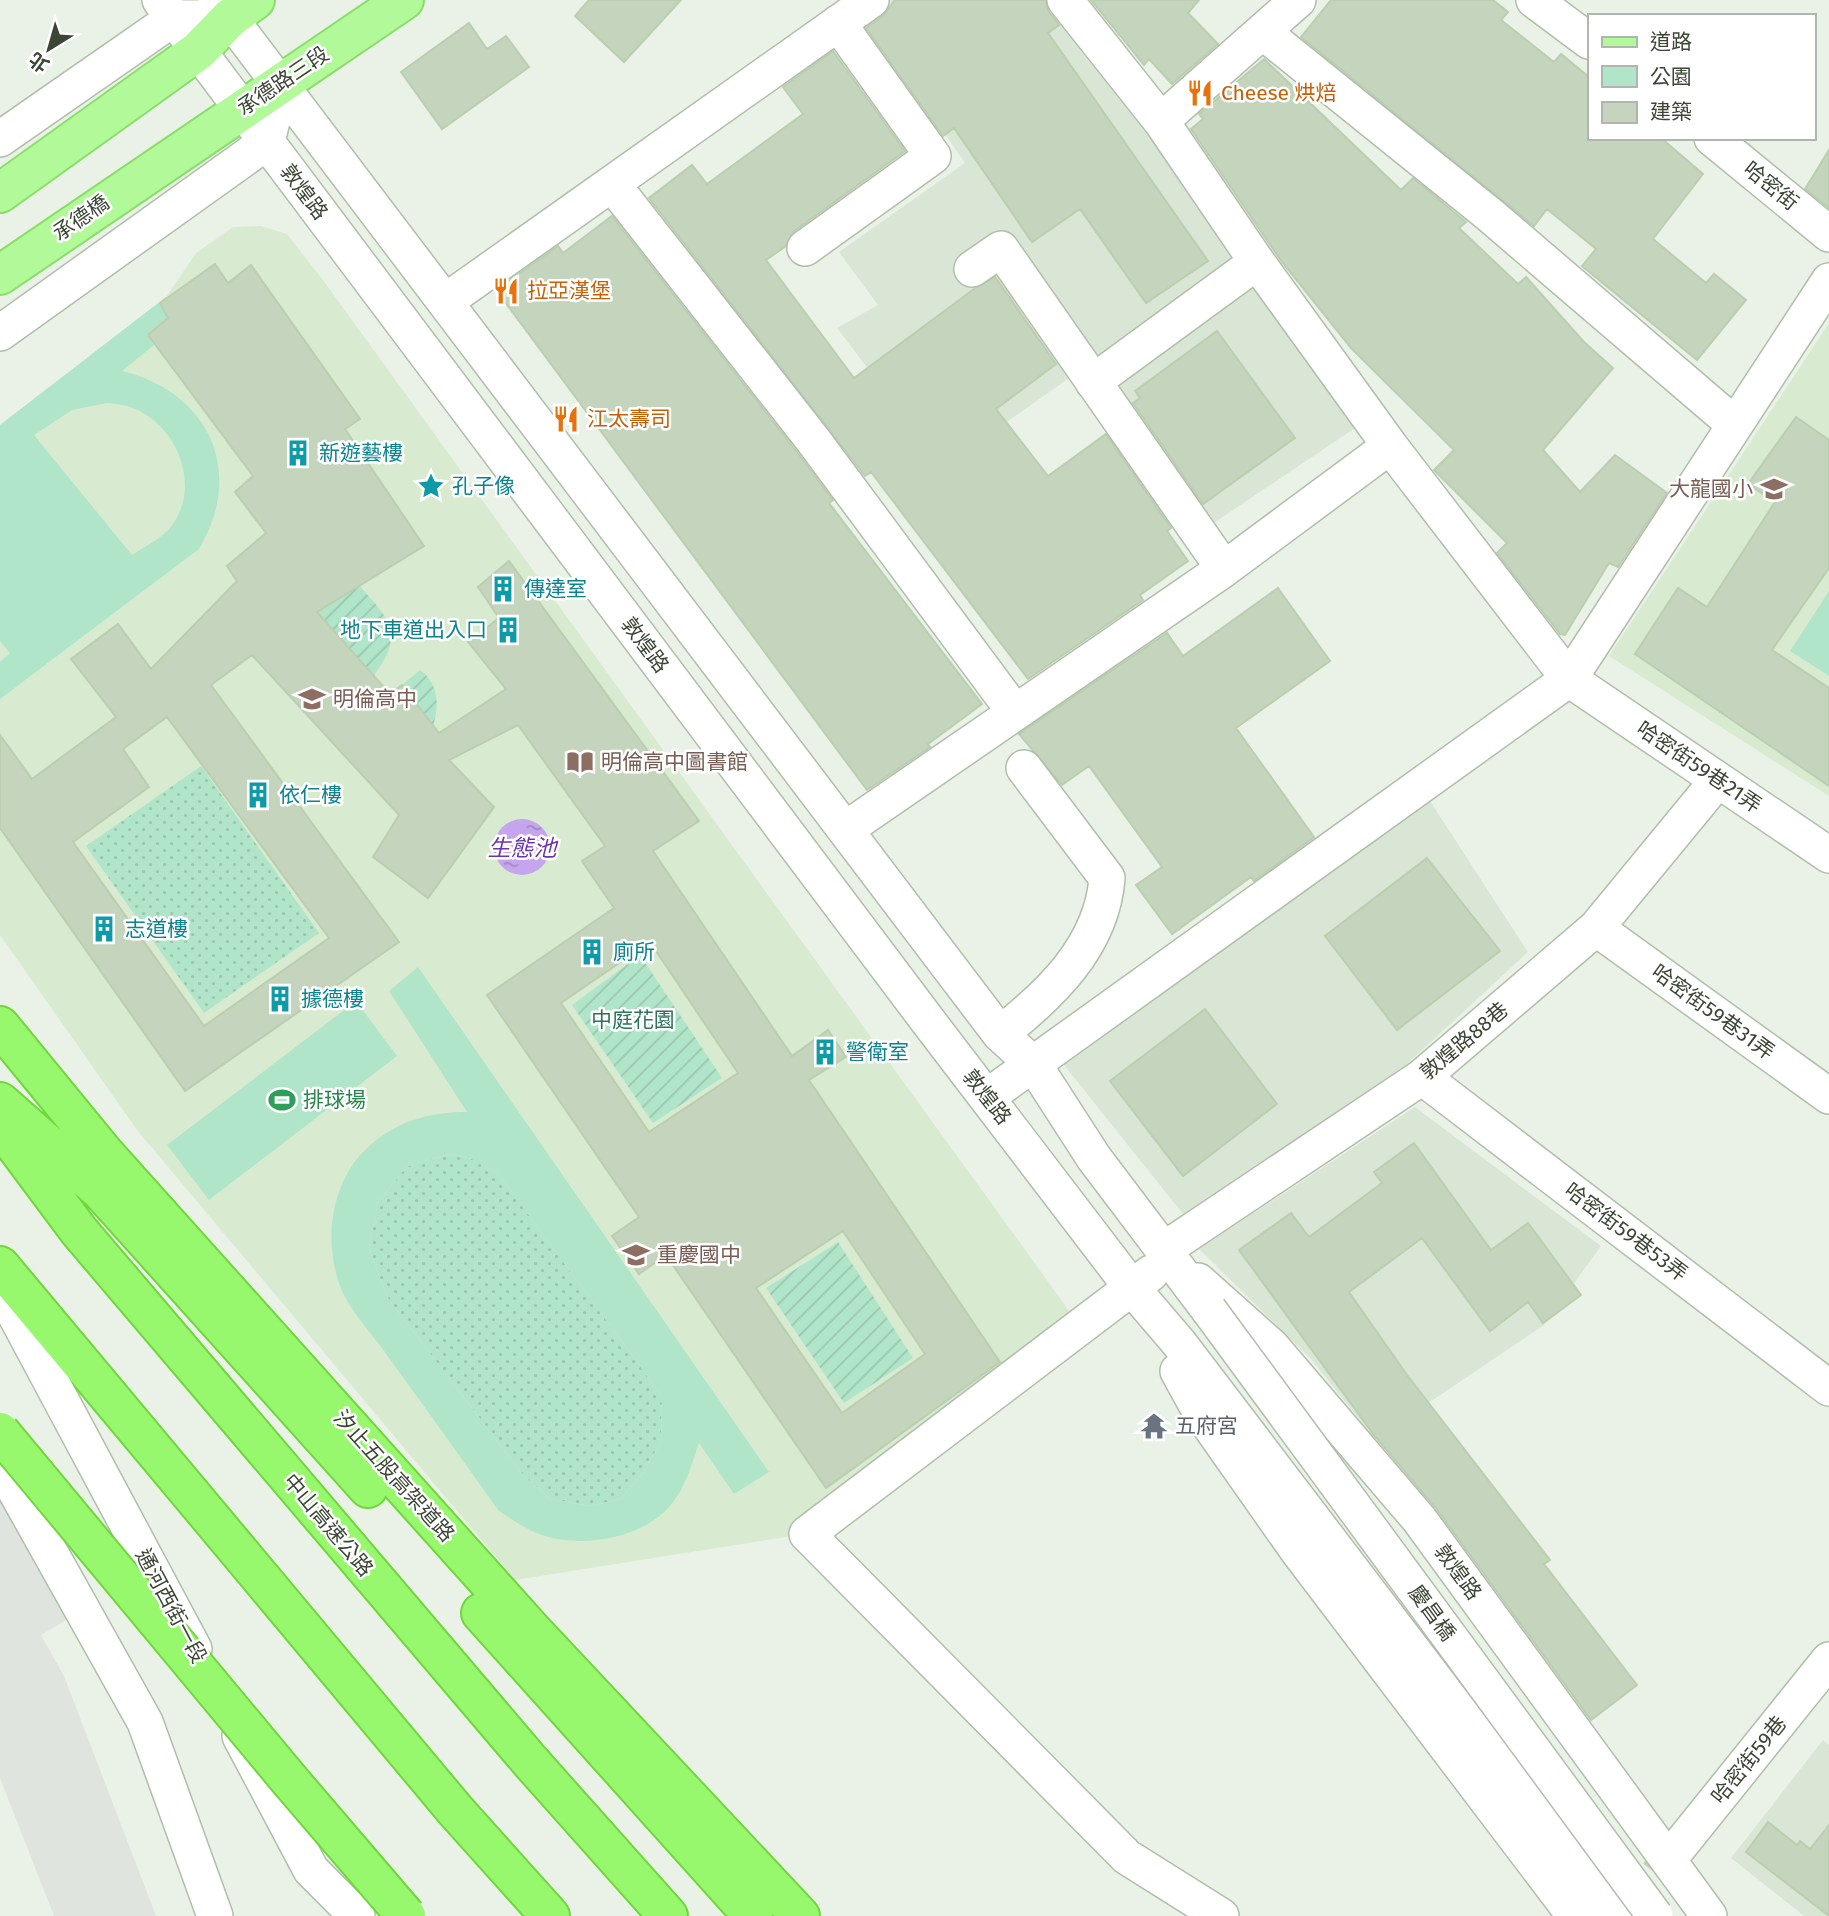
<svg xmlns="http://www.w3.org/2000/svg" width="1829" height="1916" viewBox="0 0 1829 1916" font-family="'Fira Sans','Noto Sans TC',sans-serif">
	<defs>
		<pattern id="grass-dots" width="8" height="8" patternUnits="userSpaceOnUse" patternTransform="scale(1.75)"><rect width="8" height="8" fill="#b1e5ca"/><path d="M2 2h.1M6 6h.1" fill="none" stroke="#99c6ae" stroke-width="1.8" stroke-linecap="round"/></pattern>
		<pattern id="garden-furrows" width="10" height="10" patternUnits="userSpaceOnUse" patternTransform="scale(1.75)"><rect width="10" height="10" fill="#b1e5ca"/><path d="M-1 1l2-2M0 10L10 0M9 11l2-2" fill="none" stroke="#99c6ae"/></pattern>
		<pattern id="water-ripples" width="26" height="14" patternUnits="userSpaceOnUse" patternTransform="scale(1.75)"><rect width="26" height="14" fill="#c5a5ed"/><path d="M2 4q2-2 4 0t4 0M15 11q2-2 4 0t4 0" fill="none" stroke="#a188c1"/></pattern>
	</defs>
	<rect width="100%" height="100%" fill="#eaf2e7"/>
	<!-- residential -->
	<path fill="#dae6d5" d="M891,0h173l300,422 -177,119 -115,-165 -129,91 -106,-139 41,-23 -39,-53 126,-89 -101,-145z
		M1430,801l98,151 -121,112 -224,150 -119,-149z
		M1415,1107l186,139 -57,79 -169,114 -64,-80 -112,-110z
		M1823,1740l6,5v171h-25l-73,-58z"/>
	<!-- education -->
	<path fill="#d8ebd1" d="M261,226l26,8 36,46 755,1043 -286,213 -277,44 -378,-450 -137,-195v-510l166,-128 30,-44 37,-26z
		M1829,323v473l-220,-140z"/>
	<!-- grass -->
	<path fill="url(#grass-dots)" d="M201,766l118,167 -115,80 -118,-167z
		M449,1154l23,5 25,13 165,224 -1,45 -17,31 -23,27 -31,7 -40,-7 -27,-24 -136,-178 -18,-49 9,-45 28,-36z"/>
	<!-- park -->
	<path fill="#b1e5ca" fill-rule="evenodd" d="M166,297l19,23 -63,51c86,21 124,99 77,178l-199,150v-37l10,-9 -10,-12v-216zM107,403c13,1 25,3 36,10 39,22 58,81 25,117 -9,10 -25,17 -36,25l-98,-120 38,-25z
		M1829,591v85l-39,-25z
		M418,967l351,505 -35,22 -35,-51c-8,23 -13,44 -29,63 -27,32 -87,42 -125,30 -17,-5 -33,-16 -47,-26 -36,-51 -72,-101 -109,-152 -14,-21 -35,-42 -46,-65 -20,-44 -14,-105 19,-140 30,-31 65,-41 105,-41l-78,-121zM449,1154l23,5 25,13 165,224 -1,45 -17,31 -23,27 -31,7 -40,-7 -27,-24 -136,-178 -18,-49 9,-45 28,-36z
		M356,1001l41,55 -188,144 -42,-55z"/>
	<!-- garden -->
	<path fill="url(#garden-furrows)" d="M351,575c30,39 60,52 23,100l-60,-66z
		M420,670c20,14 20,40 11,61l-8,-19 -21,-27z
		M640,955l82,123 -69,45 -81,-118z
		M838,1242l75,116 -69,45 -78,-115z"/>
	<!-- parking -->
	<path fill="#e0e4de" d="M0,1482l81,129 -40,24 23,41 92,240h-102l-54,-138z"/>
	<!-- water -->
	<path fill="url(#water-ripples)" d="M494 847a28 28 0 1 1 56 0a28 28 0 1 1-56 0Z"/>
	<!-- building -->
	<path fill="#c5d4bd" stroke="#bbceb0" stroke-width="2" fill-rule="evenodd" d="M589,0h92l-57,62 -49,-46z
		M895,0h150l4,12 10,13 -11,8 160,228 -62,42 -66,-94 -48,33 -78,-114 -11,8 -77,-108 17,-12z
		M1091,0h108l-11,13 30,31 -46,40 -23,-25 -5,6z
		M1331,0h162l15,12 -7,8 53,42 7,-8 28,23v61h72l42,36 -50,65 53,44 8,-9 32,26 -49,60 -115,-94 14,-17 -49,-40 -13,17 -233,-189z
		M469,23l18,26 19,-13 23,31 -87,62 -41,-57z
		M833,51l72,100 -112,81 -7,14 -20,14 88,118 120,-89 21,-12 61,87 -60,45 52,67 58,-42 65,94 -4,3 21,30 -48,34 3,5 -115,79 -157,-207 -6,4 -216,-278 43,-33 15,19 96,-70 -20,-27z
		M1264,59l137,131 12,-12 53,44 -7,6 59,56 8,-7 58,65 29,26 -70,82 37,42 35,-37 52,38 -49,74 -9,-4 -44,72 -5,-1 -63,-81 10,-10 -73,-73 20,-20 -103,-102 -69,-86 -91,-133 12,-10 -4,-5z
		M1829,150v58l-24,-19z
		M612,216l185,236 36,48 -4,3 153,201 -54,40 2,3 -63,43 -371,-500 62,-44 5,7z
		M215,264l13,19 23,-18 109,154 -15,10 79,117 -107,66 73,82 12,-9 37,48 67,-44 -38,-47 31,-24 -21,-31 31,-26 190,260 -46,30 139,205 36,-26 18,27 -37,23 191,282 -174,126 -160,-233 -27,19 -27,-38 27,-19 -152,-222 127,-87 -32,-47 23,-15 -87,-121 -69,35 45,47 -66,91 -55,-41 26,-42 -147,-160 -41,30 188,257 -214,149 -185,-263v-93l32,44 84,-62 -45,-58 47,-35 33,45 86,-88 -10,-15 39,-33 -31,-41 18,-16 -105,-141 20,-17 -8,-15zM167,717l162,221 -125,88 -131,-184 76,-55 -26,-38zM650,942l88,131 -89,59 -88,-129zM843,1231l82,123 -83,59 -86,-125z
		M1217,331l78,107 -92,66 -70,-101 7,-5 -5,-7z
		M1796,417l33,23v128l-57,82 57,38v98l-194,-132 43,-66 29,19 68,-105 -27,-18z
		M1278,588l52,73 -94,67 78,109 -60,44 -3,-4 -79,57 -36,-49 26,-18 -73,-101 -27,19 -43,-51 148,-101 16,23z
		M1427,858l73,93 -103,79 -72,-94z
		M1205,1009l72,95 -94,72 -73,-95z
		M1414,1143l77,107 37,-27 53,72 -38,28 -15,-21 -38,29 -68,-93 -73,54 58,83 143,185 -6,4 93,121 -46,35 -156,-213 -62,-73 -134,-184 52,-37 18,24 73,-54 -8,-11z
		M1768,1822l29,23 3,-4 10,8 19,-24v91l-83,-64z"/>
	<g fill="none" stroke-linecap="round" stroke-linejoin="round">
		<!-- minor-tunnel -->
		<path stroke="#c7cfc4" stroke-width="35" stroke-dasharray="35 18" stroke-linecap="butt" d="M1624,1916l45,-57"/>
		<!-- minor casing -->
		<g stroke="#b0beaa" stroke-width="38">
			<path id="minor" d="M160,0l768,1021 204,267 47,55 436,573
				M216,0l784,1034 34,31 60,93 115,152
				M1065,0l96,121 96,141 133,184 179,233 260,176
				M1534,0l55,41
				M1263,32l227,183 244,209
				M1161,121l137,-121
				M1712,138l117,96
				M0,139l174,-121h24
				M613,185l200,255 201,271
				M805,248l128,-92 -95,-133
				M972,269l29,-20 223,320
				M446,301l425,-301
				M0,333l267,-191 5,-21
				M1093,382l164,-120
				M846,829l378,-260 166,-123
				M1596,928l233,168
				M1000,1034c50,-39 102,-88 107,-156l-83,-110
				M1422,1077l407,311
				M987,1097l582,-418 260,-398
				M1165,1249l257,-172 174,-149 121,-147
				M1151,1273l-344,261 320,323 94,59
				M1198,1281l74,66 147,172 290,397
				M0,1286l194,363
				M1178,1371l23,42 97,138 277,365
				M0,1463l145,259 70,194
				M240,1736l71,134 46,46
				M1669,1859l160,-199"/>
		</g>
		<!-- major casing -->
		<g stroke="#89de69" stroke-width="42">
			<path id="major" d="M0,193l198,-142 32,-33 25,-18
				M0,275l404,-275"/>
		</g>
		<!-- highway casing -->
		<g stroke="#71d63d" stroke-width="42">
			<path id="highway" d="M0,1026l104,127 425,474 271,289
				M0,1102l101,89 267,297
				M0,1125l79,106 451,530 138,155
				M0,1266l455,544 95,106
				M481,1613l272,303"/>
		</g>
		<!-- minor -->
		<use href="#minor" stroke="#fff" stroke-width="35"/>
		<!-- major -->
		<use href="#major" stroke="#b2f999" stroke-width="38"/>
		<!-- highway -->
		<use href="#highway" stroke="#97f76d" stroke-width="38"/>
		<!-- minor-bridge casing -->
		<g stroke="#b0beaa" stroke-width="38" stroke-linecap="butt">
			<path id="minor-bridge" d="M1209,1310l446,606"/>
		</g>
		<!-- highway-bridge casing -->
		<g stroke="#71d63d" stroke-width="42" stroke-linecap="butt">
			<path id="highway-bridge" d="M0,1432l287,345 119,139"/>
		</g>
		<!-- minor-bridge -->
		<use href="#minor-bridge" stroke="#fff" stroke-width="35"/>
		<!-- highway-bridge -->
		<use href="#highway-bridge" stroke="#97f76d" stroke-width="38"/>
	</g>
	<!-- icons -->
	<defs>
		<g id="restaurant-bare" transform="scale(2.1)"><path d="M-5-6h1v4h1v-4h1v4h1v-4h1v5L-1.5 .5V6h-2V.5L-5-1ZM5-6V6H3V1.5H1.5Q1.5-4 5-6Z" fill="#e8710a" stroke="#fff" stroke-width="2.5" paint-order="stroke"/></g>
		<g id="building-bare" transform="scale(2.1)"><path d="M-4-6H4V6H1V3H-1V6H-4ZM-2.5-4.3h1.7v1.8h-1.7ZM.8-4.3h1.7v1.8H.8ZM-2.5-1h1.7V.8h-1.7ZM.8-1h1.7V.8H.8Z" fill="#0f9aa8" stroke="#fff" stroke-width="2.5" paint-order="stroke"/></g>
		<g id="sight-bare" transform="scale(2.1)"><path d="M0-6L1.8-2.2L6-1.7L2.9 1.2L3.7 5.4L0 3.3L-3.7 5.4L-2.9 1.2L-6-1.7L-1.8-2.2Z" fill="#0f9aa8" stroke="#fff" stroke-width="2.5" paint-order="stroke"/></g>
		<g id="school-bare" transform="scale(2.1)"><path d="M0-5L7-2L0 1L-7-2ZM-4 1L0 2.5L4 1V4Q0 6-4 4Z" fill="#8d6e63" stroke="#fff" stroke-width="2.5" paint-order="stroke"/></g>
		<g id="library-bare" transform="scale(2.1)"><path d="M-6-4Q-3-5.5-.7-3.5V5Q-3 3-6 4ZM6-4Q3-5.5 .7-3.5V5Q3 3 6 4Z" fill="#8d6e63" stroke="#fff" stroke-width="2.5" paint-order="stroke"/></g>
		<g id="stadium-bare" transform="scale(2.1)"><path d="M0-5a6.5 5 0 1 0 0 10a6.5 5 0 1 0 0-10ZM-3.5-1.8h7v3.6h-7Z" fill="#2e9e5b" stroke="#fff" stroke-width="2.5" paint-order="stroke"/></g>
		<g id="temple-bare" transform="scale(2.1)"><path d="M0-6L5-2H3V0L6.5 2.5H4V6H1.5V3h-3V6H-4V2.5H-6.5L-3 0V-2H-5Z" fill="#6b7280" stroke="#fff" stroke-width="2.5" paint-order="stroke"/></g>
	</defs>
	<g fill-rule="evenodd">
		<use href="#restaurant-bare" x="1200" y="93"/>
		<use href="#restaurant-bare" x="506" y="291"/>
		<use href="#restaurant-bare" x="566" y="419"/>
		<use href="#building-bare" x="298" y="453"/>
		<use href="#sight-bare" x="431" y="486"/>
		<use href="#school-bare" x="1774" y="489"/>
		<use href="#building-bare" x="503" y="589"/>
		<use href="#building-bare" x="508" y="630"/>
		<use href="#school-bare" x="312" y="699"/>
		<use href="#library-bare" x="580" y="762"/>
		<use href="#building-bare" x="258" y="795"/>
		<use href="#building-bare" x="104" y="929"/>
		<use href="#building-bare" x="592" y="952"/>
		<use href="#building-bare" x="280" y="999"/>
		<use href="#building-bare" x="825" y="1052"/>
		<use href="#stadium-bare" x="282" y="1100"/>
		<use href="#school-bare" x="636" y="1255"/>
		<use href="#temple-bare" x="1154" y="1426"/>
	</g>
	<g text-anchor="middle" stroke-width="5" stroke-linejoin="round" paint-order="stroke">
		<!-- street labels -->
		<g font-size="21" fill="#3c4536" stroke="#fff">
			<text transform="translate(283 81) rotate(-34)" y="7">承德路三段</text>
			<text transform="translate(1771 186) rotate(39)" y="7">哈密街</text>
			<text transform="translate(304 192) rotate(53)" y="7">敦煌路</text>
			<text transform="translate(81 218) rotate(-35)" y="7">承德橋</text>
			<text transform="translate(645 645) rotate(53)" y="7">敦煌路</text>
			<text transform="translate(1699 767) rotate(34)" y="7">哈密街59巷21弄</text>
			<text transform="translate(1713 1012) rotate(36)" y="7">哈密街59巷31弄</text>
			<text transform="translate(1464 1041) rotate(-40)" y="7">敦煌路88巷</text>
			<text transform="translate(987 1097) rotate(52)" y="7">敦煌路</text>
			<text transform="translate(1626 1232) rotate(37)" y="7">哈密街59巷53弄</text>
			<text transform="translate(394 1476) rotate(48)" y="7">汐止五股高架道路</text>
			<text transform="translate(328 1525) rotate(50)" y="7">中山高速公路</text>
			<text transform="translate(1458 1572) rotate(54)" y="7">敦煌路</text>
			<text transform="translate(171 1606) rotate(62)" y="7">通河西街一段</text>
			<text transform="translate(1432 1613) rotate(54)" y="7">慶昌橋</text>
			<text transform="translate(1749 1760) rotate(-51)" y="7">哈密街59巷</text>
		</g>
		<!-- food labels -->
		<g font-size="21" fill="#c56008" stroke="#fff" text-anchor="start">
			<text x="1221" y="100">Cheese 烘焙</text>
			<text x="527" y="298">拉亞漢堡</text>
			<text x="587" y="426">江太壽司</text>
		</g>
		<!-- culture labels -->
		<g font-size="21" fill="#0d838f" stroke="#fff" text-anchor="start">
			<text x="319" y="460">新遊藝樓</text>
			<text x="452" y="493">孔子像</text>
			<text x="524" y="596">傳達室</text>
			<text x="487" y="637" text-anchor="end">地下車道出入口</text>
			<text x="279" y="802">依仁樓</text>
			<text x="125" y="936">志道樓</text>
			<text x="613" y="959">廁所</text>
			<text x="301" y="1006">據德樓</text>
			<text x="846" y="1059">警衛室</text>
		</g>
		<!-- education labels -->
		<g font-size="21" fill="#785e54" stroke="#fff" text-anchor="start">
			<text x="1753" y="496" text-anchor="end">大龍國小</text>
			<text x="333" y="706">明倫高中</text>
			<text x="601" y="769">明倫高中圖書館</text>
			<text x="657" y="1262">重慶國中</text>
		</g>
		<!-- park labels -->
		<g font-size="21" fill="#2c745b" stroke="#fff">
			<text x="633" y="1027">中庭花園</text>
		</g>
		<!-- leisure labels -->
		<g font-size="21" fill="#27864d" stroke="#fff" text-anchor="start">
			<text x="303" y="1107">排球場</text>
		</g>
		<!-- worship labels -->
		<g font-size="21" fill="#5b616d" stroke="#fff" text-anchor="start">
			<text x="1175" y="1433">五府宮</text>
		</g>
		<!-- water labels -->
		<g font-size="23" font-style="italic" fill="#6a34ac" stroke="#fff">
			<text x="522" y="856">生態池</text>
		</g>
	</g>
	<!-- legend -->
	<rect x="1588" y="14" width="228" height="126" fill="#ffffff" stroke="#b1b5af" stroke-width="2"/>
	<rect x="1602" y="37" width="35" height="10" fill="#b2f999" stroke="#b1b5af" stroke-width="2"/>
	<text x="1650" y="49" font-size="21" fill="#3c4536">道路</text>
	<rect x="1602" y="66" width="35" height="21" fill="#b1e5ca" stroke="#b1b5af" stroke-width="2"/>
	<text x="1650" y="84" font-size="21" fill="#3c4536">公園</text>
	<rect x="1602" y="102" width="35" height="21" fill="#c5d4bd" stroke="#b1b5af" stroke-width="2"/>
	<text x="1650" y="119" font-size="21" fill="#3c4536">建築</text>
	<!-- north arrow -->
	<g transform="translate(49 49) rotate(217)" stroke="#ffffff" stroke-width="5" paint-order="stroke">
	<path d="M0-5L12 26L0 18L-12 26Z" fill="#3c4536"/>
	<text y="-10" font-size="19" font-weight="bold" text-anchor="middle" fill="#3c4536">北</text>
	</g>
</svg>
